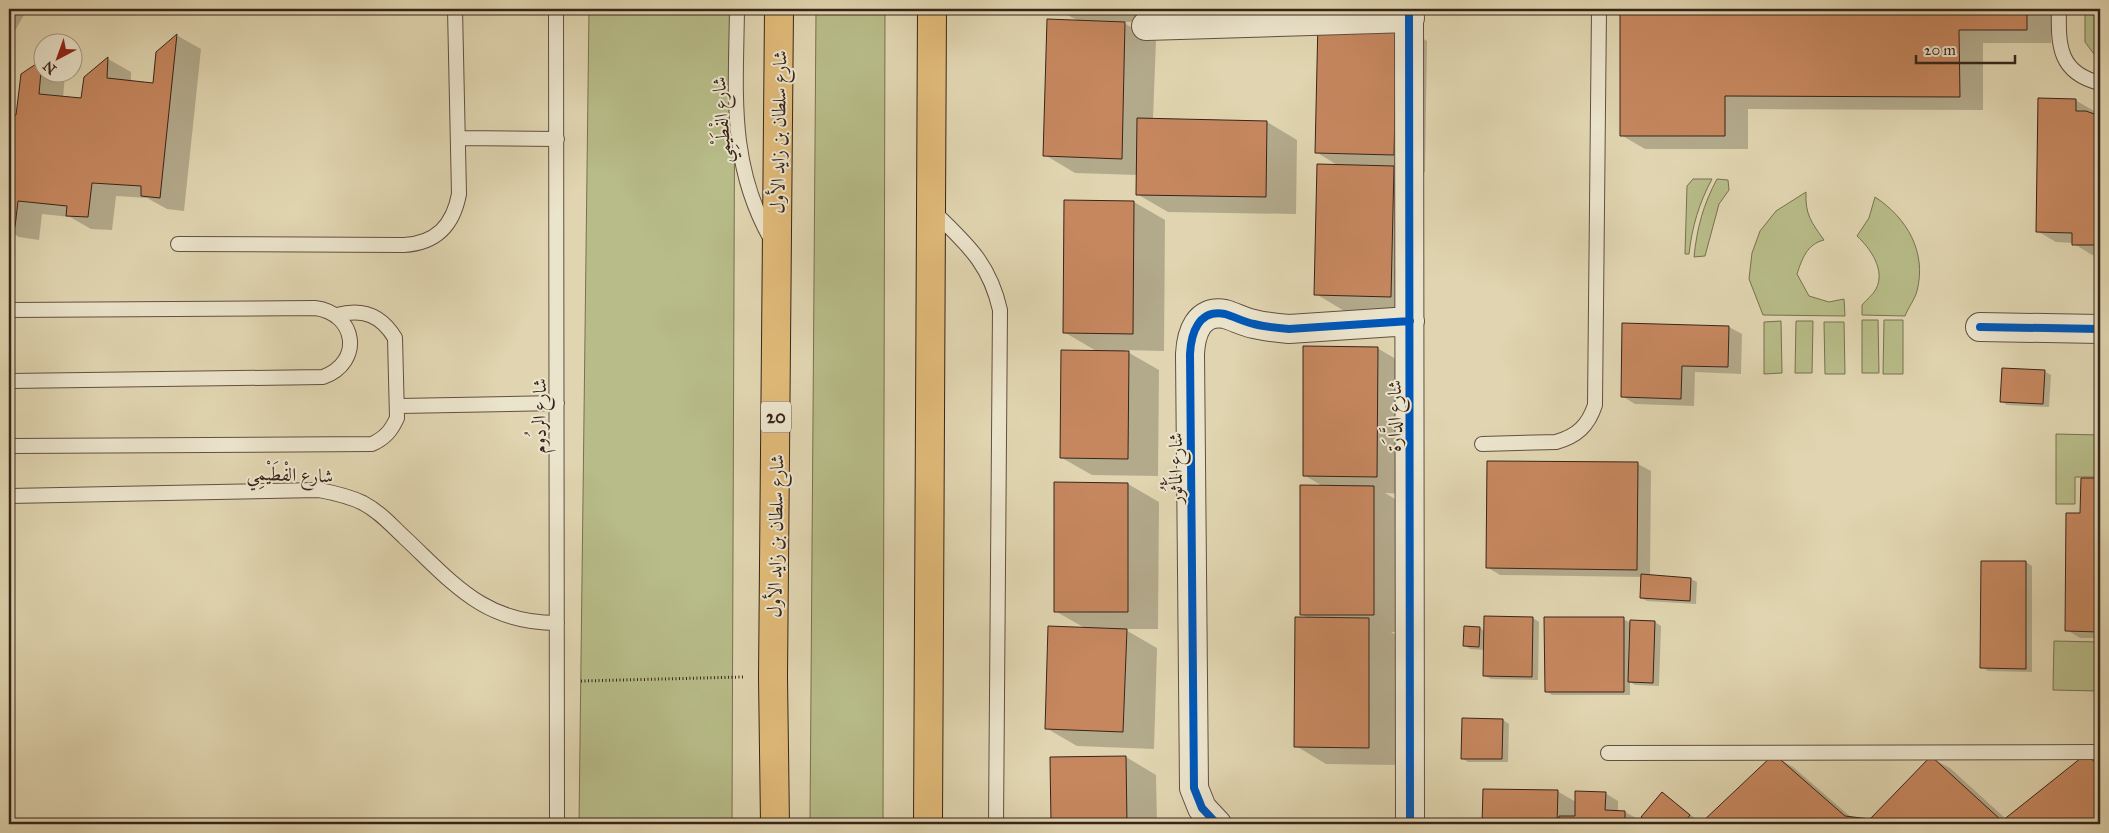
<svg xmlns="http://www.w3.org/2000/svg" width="2109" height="833" viewBox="0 0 2109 833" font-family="'IM FELL Great Primer',Amiri,serif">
	<rect width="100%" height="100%" fill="#e0d5b0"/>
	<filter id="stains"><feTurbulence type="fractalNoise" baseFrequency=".004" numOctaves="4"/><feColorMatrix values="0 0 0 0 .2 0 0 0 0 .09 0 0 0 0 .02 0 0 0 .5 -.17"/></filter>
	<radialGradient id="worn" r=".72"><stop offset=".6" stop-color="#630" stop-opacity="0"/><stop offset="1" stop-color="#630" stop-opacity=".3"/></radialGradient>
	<!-- green -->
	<path fill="#b7bc88" stroke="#787051" d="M589,9h146l-3,815h-153z
		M816,9h69l-2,815h-73z
		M2085,9h15v45h-6l-9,-12z
		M1693,179h19c-13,24 -20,48 -23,75h-4l2,-68z
		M1717,179l11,1 1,10 -10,14 -14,52 -11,1c3,-29 9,-52 23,-78z
		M1806,192c-1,22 5,30 18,48 -17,4 -22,19 -27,34l12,22 20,6 15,-3 1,17 -82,-1 -14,-36 3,-26 8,-22 16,-20z
		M1875,197c32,21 52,55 42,94 -2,8 -9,17 -12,25l-43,-1v-10c4,-5 11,-10 14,-16 10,-19 -6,-41 -19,-53l12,-18z
		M1862,320h16l1,53h-17z
		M1884,320h19v54h-20z
		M1781,321l1,52 -18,1v-52z
		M1796,321h17l-1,52h-17z
		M1824,322h20l1,52h-20z
		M2056,434l44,1v42h-25v27h-19z
		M2054,641l46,1v49l-47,-1z"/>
	<!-- shadow -->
	<path fill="#0003" d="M9,9h18l-18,33z
		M1057,9h363l-18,17 25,15 -2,131 -24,-1 23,14 -3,128 -75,-1 -30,-18 23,-128 -23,-14 3,-127 -37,-6 -160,3 34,19 -3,78 114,3 30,18 -1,74 -128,-2 -31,-18 1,-19 -63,-2 -30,-18 35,-133z
		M1621,9h430v34h-68v67l-235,-1v40h-103l-24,-14z
		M178,36l23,13 -17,162 -17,-2 -20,-11 -31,-2 -4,34 -21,-1 -21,-12 -28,-3 -3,26 -20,-3 -10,-6v-117l8,2 6,-42 19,-13v11h19l4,3 -2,23 19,2 3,-22 23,-19 23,13v10l23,2 3,-31z
		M2096,86h4v169h-8l-19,-12 -17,-1 -19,-11 38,-131 19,11v5l5,1z
		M1065,201l69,1 31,18 -1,131 -40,-1 35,20 -1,106 -66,-1 -30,-17 36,-106 -34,-20z
		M1729,327l13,7 -1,40 -46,-2 -1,34 -59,-2 -13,-8z
		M1377,348l31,18 -1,128 -22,-1 20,12 -1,127h-13l8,5v128l-73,-1 -30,-18 13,-127 -8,-5 23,-127 -20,-12z
		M2044,371l7,4 -2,32 -42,-2 -6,-4z
		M1638,464l13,7 -1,104 41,4 6,3 -1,22 -49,-3 -6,-3 1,-21 -142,-2 -13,-8z
		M2082,479h18v159h-20l-13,-8 15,-116z
		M1055,483l73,1 31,18 -1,127h-34l33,19 -3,101 -77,-3 -31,-18 39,-100 -30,-17z
		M1982,562h44l6,4v106l-44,-1 -6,-4z
		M1533,618l6,4 -1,58 -47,-1 -6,-3v-26l-15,-1 -6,-4 16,-17 5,4z
		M1623,619l8,4 24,-1 6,4 -2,60 -24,-1 -5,-3v13h-78l-6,-4z
		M1503,720l6,4 -1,38h-40l-6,-4z
		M2086,755l14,9v60h-397l71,-68 19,11 59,51 19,2 60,-62 19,10 56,51z
		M1126,757l30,18 1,49h-105v-66z
		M1484,790l73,1 19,11 29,-9 13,8v11h7l13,7v5h-155z
		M1663,793l33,26 -4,5h-40l-9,-7z"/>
	<!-- building -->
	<path fill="#c6875f" stroke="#38241a" d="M1620,9h407v21h-68l1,67 -235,-1v40h-105z
		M1047,19l78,3 -3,137 -79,-3z
		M1318,21l79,1 -3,133 -79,-2z
		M177,34l-17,164 -19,-2v-10l-49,-3 -4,34 -22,-1 1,-10 -49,-5 -3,26 -6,-1v-113l7,2 5,-41 21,-14 -3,34 42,4 3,-21 24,-20 -1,21 46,5 3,-31z
		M2095,84h5v161h-28v-12l-36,-1 2,-134 38,1v12h10l11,4z
		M1137,118l130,3 -1,76 -130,-2z
		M1317,164l77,2 -3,131 -77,-2z
		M1064,200l70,1 -1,133 -70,-1z
		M1622,323l107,3 -1,41 -46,-1 -1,33 -60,-2z
		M1303,346l75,1 -1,130 -74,-1z
		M1061,350l68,1 -1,108 -68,-1z
		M2002,368l43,2 -2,34 -43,-2z
		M1487,461l151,1 -1,108 -151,-2z
		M2081,478h19v154l-35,-1 1,-118h14z
		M1054,482l74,1v129h-74z
		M1300,485l74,1v129h-74z
		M1981,561h45v108l-46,-1z
		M1641,574l50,4 -1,23 -50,-3z
		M1484,616l49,1 -1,60 -49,-1z
		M1295,617l74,1v130l-75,-1z
		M1544,617h80v75h-79z
		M1630,620l25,1 -2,62 -25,-1z
		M1048,626l79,3 -4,103 -78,-3z
		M1464,626l16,1 -1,20 -16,-1z
		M1462,718l41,1 -1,40h-41z
		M1774,754l71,62 25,3 61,-63 71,65 84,-67 14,13v57l-399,-1z
		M1126,756l1,68h-76l-1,-67z
		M1483,789l75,1 -1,34h-75z
		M1575,791l31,1 -1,18 20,1v13h-66v-8h16z
		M1662,792l28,23 -7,9h-33l-9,-7z"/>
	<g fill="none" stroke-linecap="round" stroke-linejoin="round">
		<!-- lane casing -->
		<g stroke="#625040" stroke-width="16">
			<path id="lane" d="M556,9l1,815
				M737,9c-1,84 -9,156 35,232
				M2059,9c-1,37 0,64 41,74
				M458,138l99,1
				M931,209c34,34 58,52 69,101l-4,514
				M178,244l226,1c32,-2 49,-19 55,-51l-4,-185
				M9,310l306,-2c41,5 49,54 8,69l-314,4
				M399,406l158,-3
				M1482,444l74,-2c21,-6 32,-16 39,-37l4,-396
				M9,446l363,-2c13,-6 19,-13 25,-26l-2,-80c-14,-23 -32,-30 -58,-23
				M9,496l310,-6c16,3 30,6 44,13 17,9 28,22 42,35 49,46 79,85 152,85
				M1608,753l492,-1"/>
		</g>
		<!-- street casing -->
		<g stroke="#625040" stroke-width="30">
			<path id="street" d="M1409,9l1,815
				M1146,26l264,-8
				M1980,327l120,2
				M1217,824l-15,-16 -8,-20 -4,-434c1,-20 8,-45 35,-40 10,3 19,8 29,10 12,3 23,4 35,5l121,-8"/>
		</g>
		<!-- primary casing -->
		<g stroke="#38241a" stroke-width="30">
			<path id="primary" d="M775,824l-2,-147 6,-668
				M928,824l4,-815"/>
		</g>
		<!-- path -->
		<path stroke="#38241a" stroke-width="3" stroke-dasharray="1 2.5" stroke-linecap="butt" d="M581,681l162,-4"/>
		<!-- lane -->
		<use href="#lane" stroke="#ebe4cc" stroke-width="14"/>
		<!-- street -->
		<use href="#street" stroke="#ebe4cc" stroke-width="28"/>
		<!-- primary -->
		<use href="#primary" stroke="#e0ba78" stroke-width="28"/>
		<!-- cycleway casing -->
		<g stroke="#ebe4cc" stroke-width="11">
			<path id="cycleway" d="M1409,9l1,815
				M1980,327l120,2
				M1217,824l-15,-16 -8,-20 -4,-434c1,-20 8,-45 35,-40 10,3 19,8 29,10 12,3 23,4 35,5l121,-8"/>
		</g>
		<!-- cycleway -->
		<use href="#cycleway" stroke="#0057b8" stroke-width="8"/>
	</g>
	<g text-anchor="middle" stroke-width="4" stroke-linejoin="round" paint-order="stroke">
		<!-- shield labels -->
		<rect fill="#ebe4cc" stroke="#6e5e4f" stroke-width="1" x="761" y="401.5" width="30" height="31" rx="4"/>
		<g font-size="18" font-weight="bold" fill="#38241a">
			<text x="776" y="423">20</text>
		</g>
		<!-- street labels -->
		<g font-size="19" fill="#38241a" stroke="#ebe4cc">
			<text transform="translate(721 120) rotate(-94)" y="7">شارع الفْطَيْمِي</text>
			<text transform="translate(778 132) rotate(-89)" y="7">شارع سلطان بن زايد الأول</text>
			<text transform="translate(539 416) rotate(-90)" y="7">شارع الردُوم</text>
			<text transform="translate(1394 416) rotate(-90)" y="7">شارع الدَّارَة</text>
			<text transform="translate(1175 468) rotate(-90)" y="7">شارع المَأْثُور</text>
			<text transform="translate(290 474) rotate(2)" y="7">شارع الفْطَيْمِي</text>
			<text transform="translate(775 536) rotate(-89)" y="7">شارع سلطان بن زايد الأول</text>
		</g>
	</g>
	<!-- margin -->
	<rect width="2109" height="833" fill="none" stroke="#e0d5b0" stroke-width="30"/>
	<rect x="10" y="10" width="2089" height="813" fill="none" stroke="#38241a" stroke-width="2.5"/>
	<rect x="15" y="15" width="2079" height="803" fill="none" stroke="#38241a"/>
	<!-- north arrow -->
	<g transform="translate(58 58) rotate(221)"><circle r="24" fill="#ebe4cc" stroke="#a39785"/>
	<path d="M0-4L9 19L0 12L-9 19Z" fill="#8f2418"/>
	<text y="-8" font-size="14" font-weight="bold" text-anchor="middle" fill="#38241a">N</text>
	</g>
	<!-- scale -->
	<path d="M1916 55v8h99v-8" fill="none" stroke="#38241a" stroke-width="2.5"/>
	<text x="1924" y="55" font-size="15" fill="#38241a" stroke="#ebe4cc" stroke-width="4" paint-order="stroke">20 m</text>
	<rect width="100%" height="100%" filter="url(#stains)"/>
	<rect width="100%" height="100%" fill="url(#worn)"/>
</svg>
